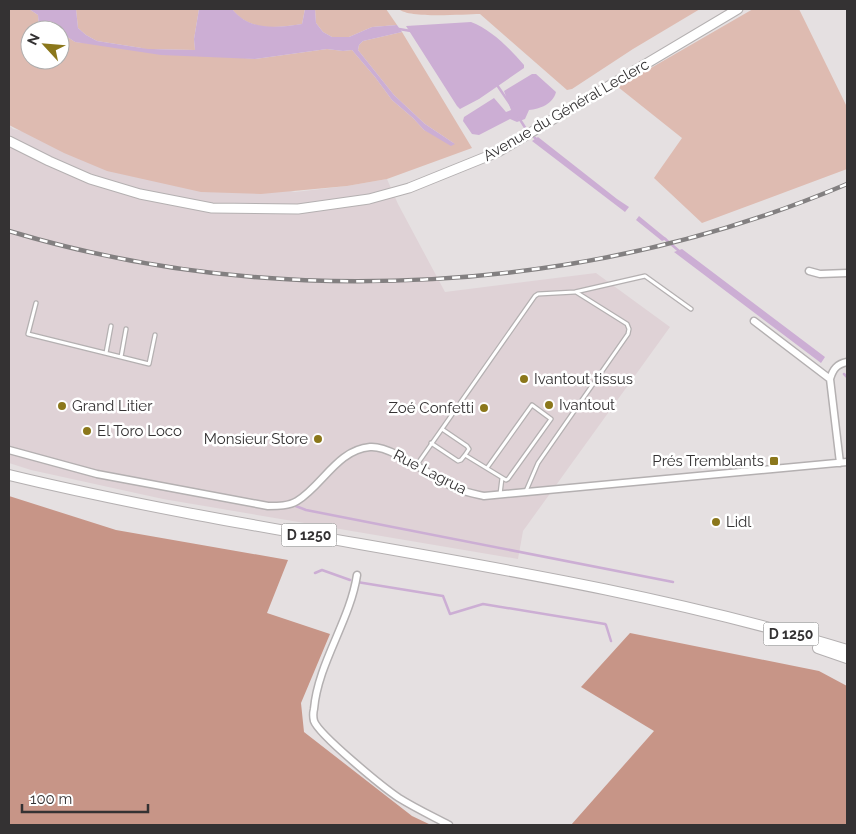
<svg xmlns="http://www.w3.org/2000/svg" width="856" height="834" viewBox="0 0 856 834" font-family="Raleway,sans-serif">
	<rect width="100%" height="100%" fill="#e5e0e1"/>
	<!-- built -->
	<path fill="#dfd2d6" d="M9,125l4,4 282,63 52,-6 40,-7 11,25 47,88 151,-19 74,54 -147,204 -5,28 -355,-60 -132,-29 -22,-7z"/>
	<!-- green -->
	<path fill="#debbb1" d="M9,9h20l9,6 1,12 6,3h-15v30h30v-25l9,3 6,4 180,17 72,-10 16,2 9,-1 23,27 17,23 21,18 11,12 31,14 -30,-20 -31,-29 -36,-45 1,-5 4,-4 39,-9 70,116 -85,31 -40,7 -86,8 -60,-2 -94,-21 -43,-18 -55,-28z
		M76,9h123l-5,30 1,11 -47,-1 -51,-8 -11,-6 -8,-7z
		M232,9h73l-3,15c-26,4 -52,8 -70,-15z
		M315,9h71l11,16 -25,2 -23,10h-17l-9,-5 -7,-9z
		M399,9h301l-67,40 -61,40 -5,1 -87,-76c-16,0 -71,5 -81,-5z
		M753,9h46l48,98v62l-145,54 -48,-45 28,-40 -64,-51z"/>
	<!-- forest -->
	<path fill="#c79587" d="M9,496l107,34 172,30 -21,53 63,21 -29,69 3,29 108,84 19,9h-422z
		M630,633l189,38 28,15v139h-276l83,-94 -73,-44z"/>
	<!-- water -->
	<path fill="#ccaed4" d="M29,9h47l2,19 8,7 11,6 51,8 47,1 -1,-11 5,-30h33c18,22 44,19 70,15l3,-15h10l1,14 7,9 9,5h17l23,-10 25,-2 5,7 -39,9 -4,4 -1,5 36,45 31,29 30,20 -4,2 -27,-16 -11,-12 -21,-18 -17,-23 -23,-27 -9,1 -16,-2 -72,10 -94,-4 -86,-13 -6,-4 -9,-3v-5h-15l-6,-3 -1,-12z
		M471,22c21,8 38,26 53,43v3l-45,31 -19,10 -3,-3 -51,-80z
		M532,74h4l20,18c-3,12 -16,17 -27,18l-4,9 -8,3 -7,-3 -31,16 -7,-1 -9,-13 1,-4 30,-19 12,14 5,-2 -7,-19z
		M538,137l79,62 12,8 -4,5 -93,-71z
		M639,216l28,23 -5,2 -26,-21z
		M682,249l143,108 -4,6 -147,-111z"/>
	<g fill="none" stroke-linecap="round" stroke-linejoin="round">
		<!-- stream -->
		<path stroke="#ccaed4" stroke-width="2.5" d="M399,29l12,2
			M497,85l15,22
			M519,118l7,11 12,12
			M664,238l15,13
			M844,374l3,3
			M293,505l13,5 367,72
			M315,573l7,-3 28,10
			M357,582l86,14 7,18 33,-10 122,20 1,1 5,16"/>
		<!-- service casing -->
		<g stroke="#b4b0b1" stroke-width="5.5">
			<path id="service" d="M36,303l-8,31 93,23 5,-28
				M106,353l5,-27
				M121,357l28,7 6,-29
				M442,429l25,17 2,3 -4,6
				M431,443l27,18 3,-1 4,-5 41,25 2,-1 43,-60 -19,-14 -45,63
				M416,466l119,-170 3,-2 37,-2 70,-16 46,33
				M526,491l12,-28 90,-129 1,-5 -2,-5 -51,-32
				M500,494l2,-16"/>
		</g>
		<!-- minor casing -->
		<g stroke="#b4b0b1" stroke-width="9">
			<path id="minor" d="M809,271l11,3 27,-1
				M754,321l76,58
				M9,450l88,24 171,32c10,0 21,0 29,-5 26,-16 40,-51 73,-54 22,-2 63,31 85,41 9,4 20,6 29,8l363,-34
				M840,463l-10,-84c3,-10 7,-15 17,-17
				M357,575c-7,46 -39,88 -43,134 -1,4 -1,8 0,12 5,14 70,67 85,77 16,10 33,18 50,27"/>
		</g>
		<!-- secondary casing -->
		<g stroke="#b4b0b1" stroke-width="11">
			<path id="secondary" d="M9,141l40,20 41,18 50,15 72,14 86,1 71,-10 40,-11 89,-36 240,-143"/>
		</g>
		<!-- primary casing -->
		<g stroke="#b4b0b1" stroke-width="12">
			<path id="primary" d="M9,475c277,67 564,91 838,175
				M818,648l29,10"/>
		</g>
		<!-- service -->
		<use href="#service" stroke="#fff" stroke-width="3"/>
		<!-- minor -->
		<use href="#minor" stroke="#fff" stroke-width="6"/>
		<!-- secondary -->
		<use href="#secondary" stroke="#fff" stroke-width="9"/>
		<!-- primary -->
		<use href="#primary" stroke="#fff" stroke-width="10"/>
		<!-- rail casing -->
		<g stroke="#838081" stroke-width="4.5">
			<path id="rail" d="M9,231c270,81 579,63 838,-47"/>
		</g>
		<!-- rail -->
		<use href="#rail" stroke="#fff" stroke-width="2.5" stroke-dasharray="8" stroke-linecap="butt"/>
	</g>
	<!-- markers -->
	<g fill="#8b771b" stroke="#fff" stroke-width="2">
		<circle cx="524" cy="379" r="5"/>
		<circle cx="549" cy="405" r="5"/>
		<circle cx="62" cy="406" r="5"/>
		<circle cx="484" cy="408" r="5"/>
		<circle cx="87" cy="431" r="5"/>
		<circle cx="318" cy="439" r="5"/>
		<rect x="769" y="456" width="10" height="10" rx="2.5"/>
		<circle cx="716" cy="522" r="5"/>
	</g>
	<g text-anchor="middle" stroke-width="5" stroke-linejoin="round" paint-order="stroke">
		<!-- shield labels -->
		<g fill="#fff" stroke="#717070" stroke-width="1">
			<rect x="281.5" y="523.5" width="55" height="23" rx="4"/>
			<rect x="763.5" y="622.5" width="55" height="23" rx="4"/>
		</g>
		<g font-size="14" font-weight="bold" fill="#343233">
			<text x="309" y="540">D 1250</text>
			<text x="791" y="639">D 1250</text>
		</g>
		<!-- street labels -->
		<g font-size="15" fill="#343233" stroke="#fff">
			<text transform="translate(566 110) rotate(-30)" y="5">Avenue du Général Leclerc</text>
			<text transform="translate(430 472) rotate(27)" y="5">Rue Lagrua</text>
		</g>
		<!-- poi labels -->
		<g font-size="15" fill="#343233" stroke="#fff" text-anchor="start">
			<text x="534" y="384">Ivantout tissus</text>
			<text x="559" y="410">Ivantout</text>
			<text x="72" y="411">Grand Litier</text>
			<text x="474" y="413" text-anchor="end">Zoé Confetti</text>
			<text x="97" y="436">El Toro Loco</text>
			<text x="308" y="444" text-anchor="end">Monsieur Store</text>
			<text x="764" y="466" text-anchor="end">Prés Tremblants</text>
			<text x="726" y="527">Lidl</text>
		</g>
	</g>
	<!-- border -->
	<rect width="856" height="834" fill="none" stroke="#343233" stroke-width="20"/>
	<!-- north arrow -->
	<g transform="translate(45 45) rotate(296)"><circle r="24" fill="#ffffff" stroke="#aeadad"/>
	<path d="M0-4L9 19L0 12L-9 19Z" fill="#8b771b"/>
	<text y="-8" font-size="14" font-weight="bold" text-anchor="middle" fill="#343233">N</text>
	</g>
	<!-- scale -->
	<path d="M22 804v8h126v-8" fill="none" stroke="#343233" stroke-width="2.5"/>
	<text x="30" y="804" font-size="15" fill="#343233" stroke="#ffffff" stroke-width="4" paint-order="stroke">100 m</text>
</svg>
